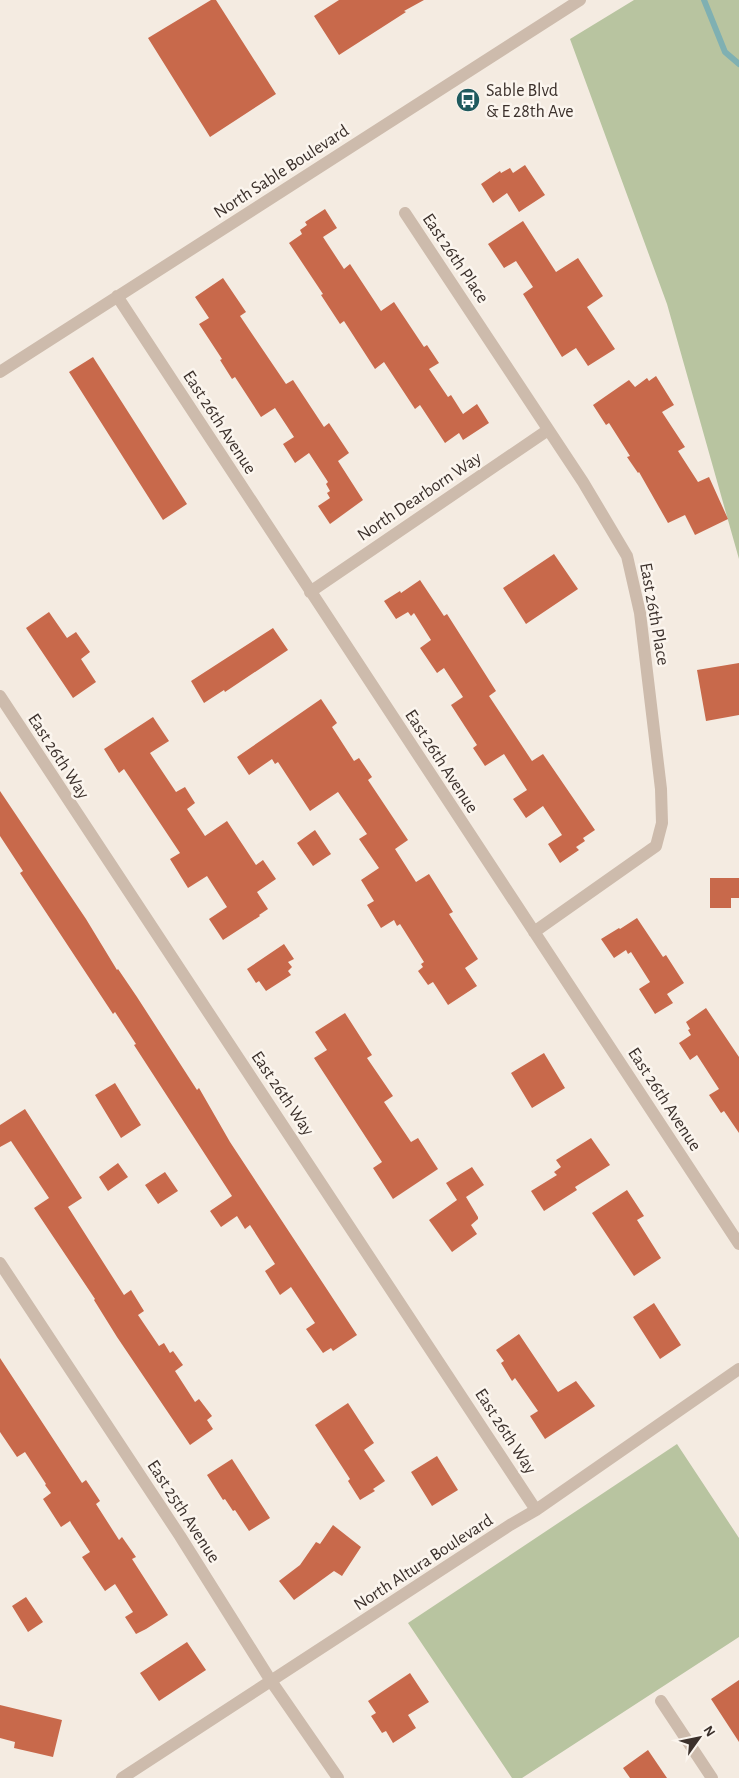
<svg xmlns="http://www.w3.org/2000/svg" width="739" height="1778" viewBox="0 0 739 1778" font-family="'Alegreya Sans',sans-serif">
	<rect width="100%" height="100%" fill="#f4ebe1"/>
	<!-- green -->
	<path fill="#b8c4a0" d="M634,0h105v559l-72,-255 -97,-265z
		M677,1444l62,94v99l-217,141h-10l-104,-155z"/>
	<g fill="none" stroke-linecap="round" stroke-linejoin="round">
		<!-- stream -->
		<path stroke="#7fb0b2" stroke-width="6" d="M704,0l21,52 14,12"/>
	</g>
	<!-- building -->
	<path fill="#c8694b" d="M211,0h5l60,94 -66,43 -62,-99z
		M339,0h85l-20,11 2,1 -67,43 -25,-39z
		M525,165l20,30 -26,17 -12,-19 -14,10 -12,-19 19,-13 1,2 9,-5 3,5z
		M325,209l12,19 -14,9 21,32 6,-5 31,47 13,-9 30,45 3,-2 12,18 -10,6 19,28 3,-2 12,19 14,-10 12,19 -26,17 -4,-7 -14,10 -25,-38 -5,4 -31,-47 -9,7 -31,-48 -4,3 -19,-29 2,-1 -34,-51 13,-9 -2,-4 7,-5 -2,-3z
		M523,221l33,51 22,-14 25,38 -16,11 28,42 -27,17 -12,-18 -14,9 -39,-63 10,-7 -17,-26 -12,7 -16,-24z
		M223,278l23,34 -6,4 46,68 7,-4 31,47 5,-4 20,30 -11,8 25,39 -33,24 -12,-18 12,-8 -3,-5 3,-2 -4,-7 2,-2 -19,-29 -14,10 -12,-19 11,-7 -19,-29 -14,9 -26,-40 -3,2 -12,-19 2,-1 -23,-35 10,-6 -14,-21z
		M93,357l94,147 -24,16 -94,-148z
		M656,376l18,29 -12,7 23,35 -7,4 20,31 11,-5 19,42 -33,16 -10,-20 -17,8 -29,-51 -1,1 -11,-16 3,-1 -21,-33 -3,2 -13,-20 36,-25 6,7 12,-9 2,3z
		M554,554l24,35 -52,35 -23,-36z
		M420,580l24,36 3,-2 49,77 -7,5 43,65 11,-7 52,76 -12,8 2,3 -9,6 3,3 -19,13 -12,-19 14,-9 -19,-29 -17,12 -13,-19 14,-9 -23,-36 -19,12 -12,-18 4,-3 -26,-40 12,-8 -19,-29 -7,5 -17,-25 11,-8 -17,-27 -3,3 -3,-4 -12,7 -12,-18 16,-10 1,2z
		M49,612l18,26 9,-6 14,20 -9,7 15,23 -23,16 -47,-70z
		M273,628l15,22 -63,42 -1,-2 -20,13 -13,-22z
		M739,663v52l-33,6 -9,-51z
		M321,699l16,24 -5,4 22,34 5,-3 13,19 -4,3 40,60 -13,9 21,33 13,-8 24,38 -4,2 29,45 -13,9 12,18 -29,19 -15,-23 -5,3 -10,-14 5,-4 -2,-3 3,-2 -24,-38 -3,2 -3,-6 -13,8 -14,-23 7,-4 -13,-21 18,-12 -20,-29 8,-5 -29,-42 -28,19 -32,-49 -3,2 -3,-5 -23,16 -12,-18z
		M153,717l16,24 -19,12 26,39 9,-5 10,16 -8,6 18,27 22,-15 29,44 7,-5 13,19 -19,13 11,17 -9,6 1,1 -37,24 -14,-21 18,-12 -20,-31 -19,12 -18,-29 10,-6 -56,-84 -5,4 -15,-24z
		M0,791l86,128 31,51 1,-1 19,28 60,93 2,-2 31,54 127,193 -24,16 -2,-3 -8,5 -17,-24 9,-6 -24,-36 -11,8 -15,-24 10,-7 -25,-39 -5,4 -8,-13 -16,11 -11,-16 22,-15 -98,-151 2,-1 -21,-32 -2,2 -93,-141 3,-2 -23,-35z
		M315,830l16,24 -18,12 -16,-23z
		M710,878h29v20h-8v10h-21z
		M637,918l26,39 3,-2 18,28 -17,11 6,9 -18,11 -16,-25 11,-7 -19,-30 -3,2 -2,-4 -12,8 -13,-19 18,-11 1,1z
		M284,944l10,15 -6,3 4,5 -4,4 3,4 -25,16 -7,-10 -3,2 -9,-14z
		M706,1008l33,49v76l-15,-22 -3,2 -12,-18 10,-6 -22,-34 -7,5 -11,-17 12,-8 -3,-5 2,-1 -4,-7z
		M345,1013l27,42 -5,3 26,38 -9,6 27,40 7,-4 20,31 -45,30 -20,-31 9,-6 -68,-104 13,-8 -12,-18z
		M544,1053l21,35 -33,20 -21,-35z
		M115,1083l26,42 -20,13 -26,-43z
		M25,1109l57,89 -14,9 56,88 7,-5 13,21 -6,4 21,31 5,-3 6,10 3,-2 10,14 -8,6 20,31 4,-3 13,17 -5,4 6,9 -23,16 -73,-108 -23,-37 1,-1 -61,-91 15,-10 -38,-57 -11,6v-22z
		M591,1138l19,27 -35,22 2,3 -33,21 -13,-20 26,-16 -3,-3 7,-5 -5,-7z
		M118,1163l10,14 -20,14 -9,-14z
		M472,1167l12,18 -18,12 12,20v2l-7,6 6,9 -25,18 -23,-32 28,-20 -11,-17z
		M165,1172l13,19 -20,13 -13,-19z
		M627,1190l17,26 -7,4 24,38 -27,18 -42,-63z
		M654,1303l27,42 -21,14 -27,-42z
		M519,1334l39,58 18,-11 19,25 -50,33 -15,-23 8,-5 -23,-33 -3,3 -11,-18 3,-2 -8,-11z
		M0,1358l82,125 4,-3 14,21 -4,3 23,36 3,-3 14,20 -4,2 36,56 -22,14 -10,5 -11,-17 8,-5 -18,-28 -10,7 -23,-34 8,-5 -19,-29 -1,-2 -9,6 -18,-28 8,-6 -6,-8 1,-1 -21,-32 -8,5 -17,-25z
		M348,1403l26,40 -10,7 21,31 -12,8 2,2 -15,9 -12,-19 2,-2 -35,-54z
		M437,1456l21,34 -26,16 -21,-34z
		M232,1459l38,59 -21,13 -14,-21 -2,1 -8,-12 -2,1 -16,-25z
		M333,1525l28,22 -19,29 -8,-5 -40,29 -15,-19 21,-16 16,-23 4,2z
		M26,1597l17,25 -15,10 -16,-26z
		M187,1642l19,28 -47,31 -19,-28z
		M410,1673l19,29 -21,13 8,13 -23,15 -7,-12 -4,2 -11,-17 5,-3 -8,-12z
		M739,1680v62l-28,-43z
		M0,1705l62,15 -9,37 -39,-9 1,-6 -15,-4z
		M648,1750l19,28h-37l-7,-10z"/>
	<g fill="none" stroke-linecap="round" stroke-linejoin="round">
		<!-- minor -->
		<path stroke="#cdbbac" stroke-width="12" d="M405,213l178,269 44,74 13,57 21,176 1,34 -6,23 -122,86
			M117,296l622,948
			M0,372l580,-372
			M310,592l238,-162
			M0,696l536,814
			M0,1263l180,273 91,145 67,97
			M661,1701l51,77
			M122,1778l388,-253 26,-15 203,-141"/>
	</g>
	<!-- icons -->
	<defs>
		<g id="bus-disc" transform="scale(1.25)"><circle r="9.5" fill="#1f5a5e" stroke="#fbf5ee"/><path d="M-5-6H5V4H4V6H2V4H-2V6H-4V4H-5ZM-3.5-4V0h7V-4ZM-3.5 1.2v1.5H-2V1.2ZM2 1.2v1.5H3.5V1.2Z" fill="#fff"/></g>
	</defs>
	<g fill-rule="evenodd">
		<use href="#bus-disc" x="468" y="100"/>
	</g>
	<g text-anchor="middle" stroke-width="5" stroke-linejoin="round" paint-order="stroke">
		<!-- poi labels -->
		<g font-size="18" fill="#3b302b" stroke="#fbf5ee" text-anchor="start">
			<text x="486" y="96">Sable Blvd<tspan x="486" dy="21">&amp; E 28th Ave</tspan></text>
		</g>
		<!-- street labels -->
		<g font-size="18" fill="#3b302b" stroke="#fbf5ee">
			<text transform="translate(281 171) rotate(-33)" y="6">North Sable Boulevard</text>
			<text transform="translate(456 258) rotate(56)" y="6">East 26th Place</text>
			<text transform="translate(220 422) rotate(57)" y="6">East 26th Avenue</text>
			<text transform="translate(419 496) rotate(-34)" y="6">North Dearborn Way</text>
			<text transform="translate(655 614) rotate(80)" y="6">East 26th Place</text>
			<text transform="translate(59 756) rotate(57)" y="6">East 26th Way</text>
			<text transform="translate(442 761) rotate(57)" y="6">East 26th Avenue</text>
			<text transform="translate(283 1093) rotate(56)" y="6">East 26th Way</text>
			<text transform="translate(665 1099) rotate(57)" y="6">East 26th Avenue</text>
			<text transform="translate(506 1431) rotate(57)" y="6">East 26th Way</text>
			<text transform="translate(184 1511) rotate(57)" y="6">East 25th Avenue</text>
			<text transform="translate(423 1562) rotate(-33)" y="6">North Altura Boulevard</text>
		</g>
	</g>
	<!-- north arrow -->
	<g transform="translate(699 1738) rotate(57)" stroke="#fbf5ee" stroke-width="4" paint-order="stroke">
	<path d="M0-4L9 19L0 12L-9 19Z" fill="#3b302b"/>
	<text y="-8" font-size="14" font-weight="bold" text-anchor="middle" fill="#3b302b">N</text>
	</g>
</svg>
